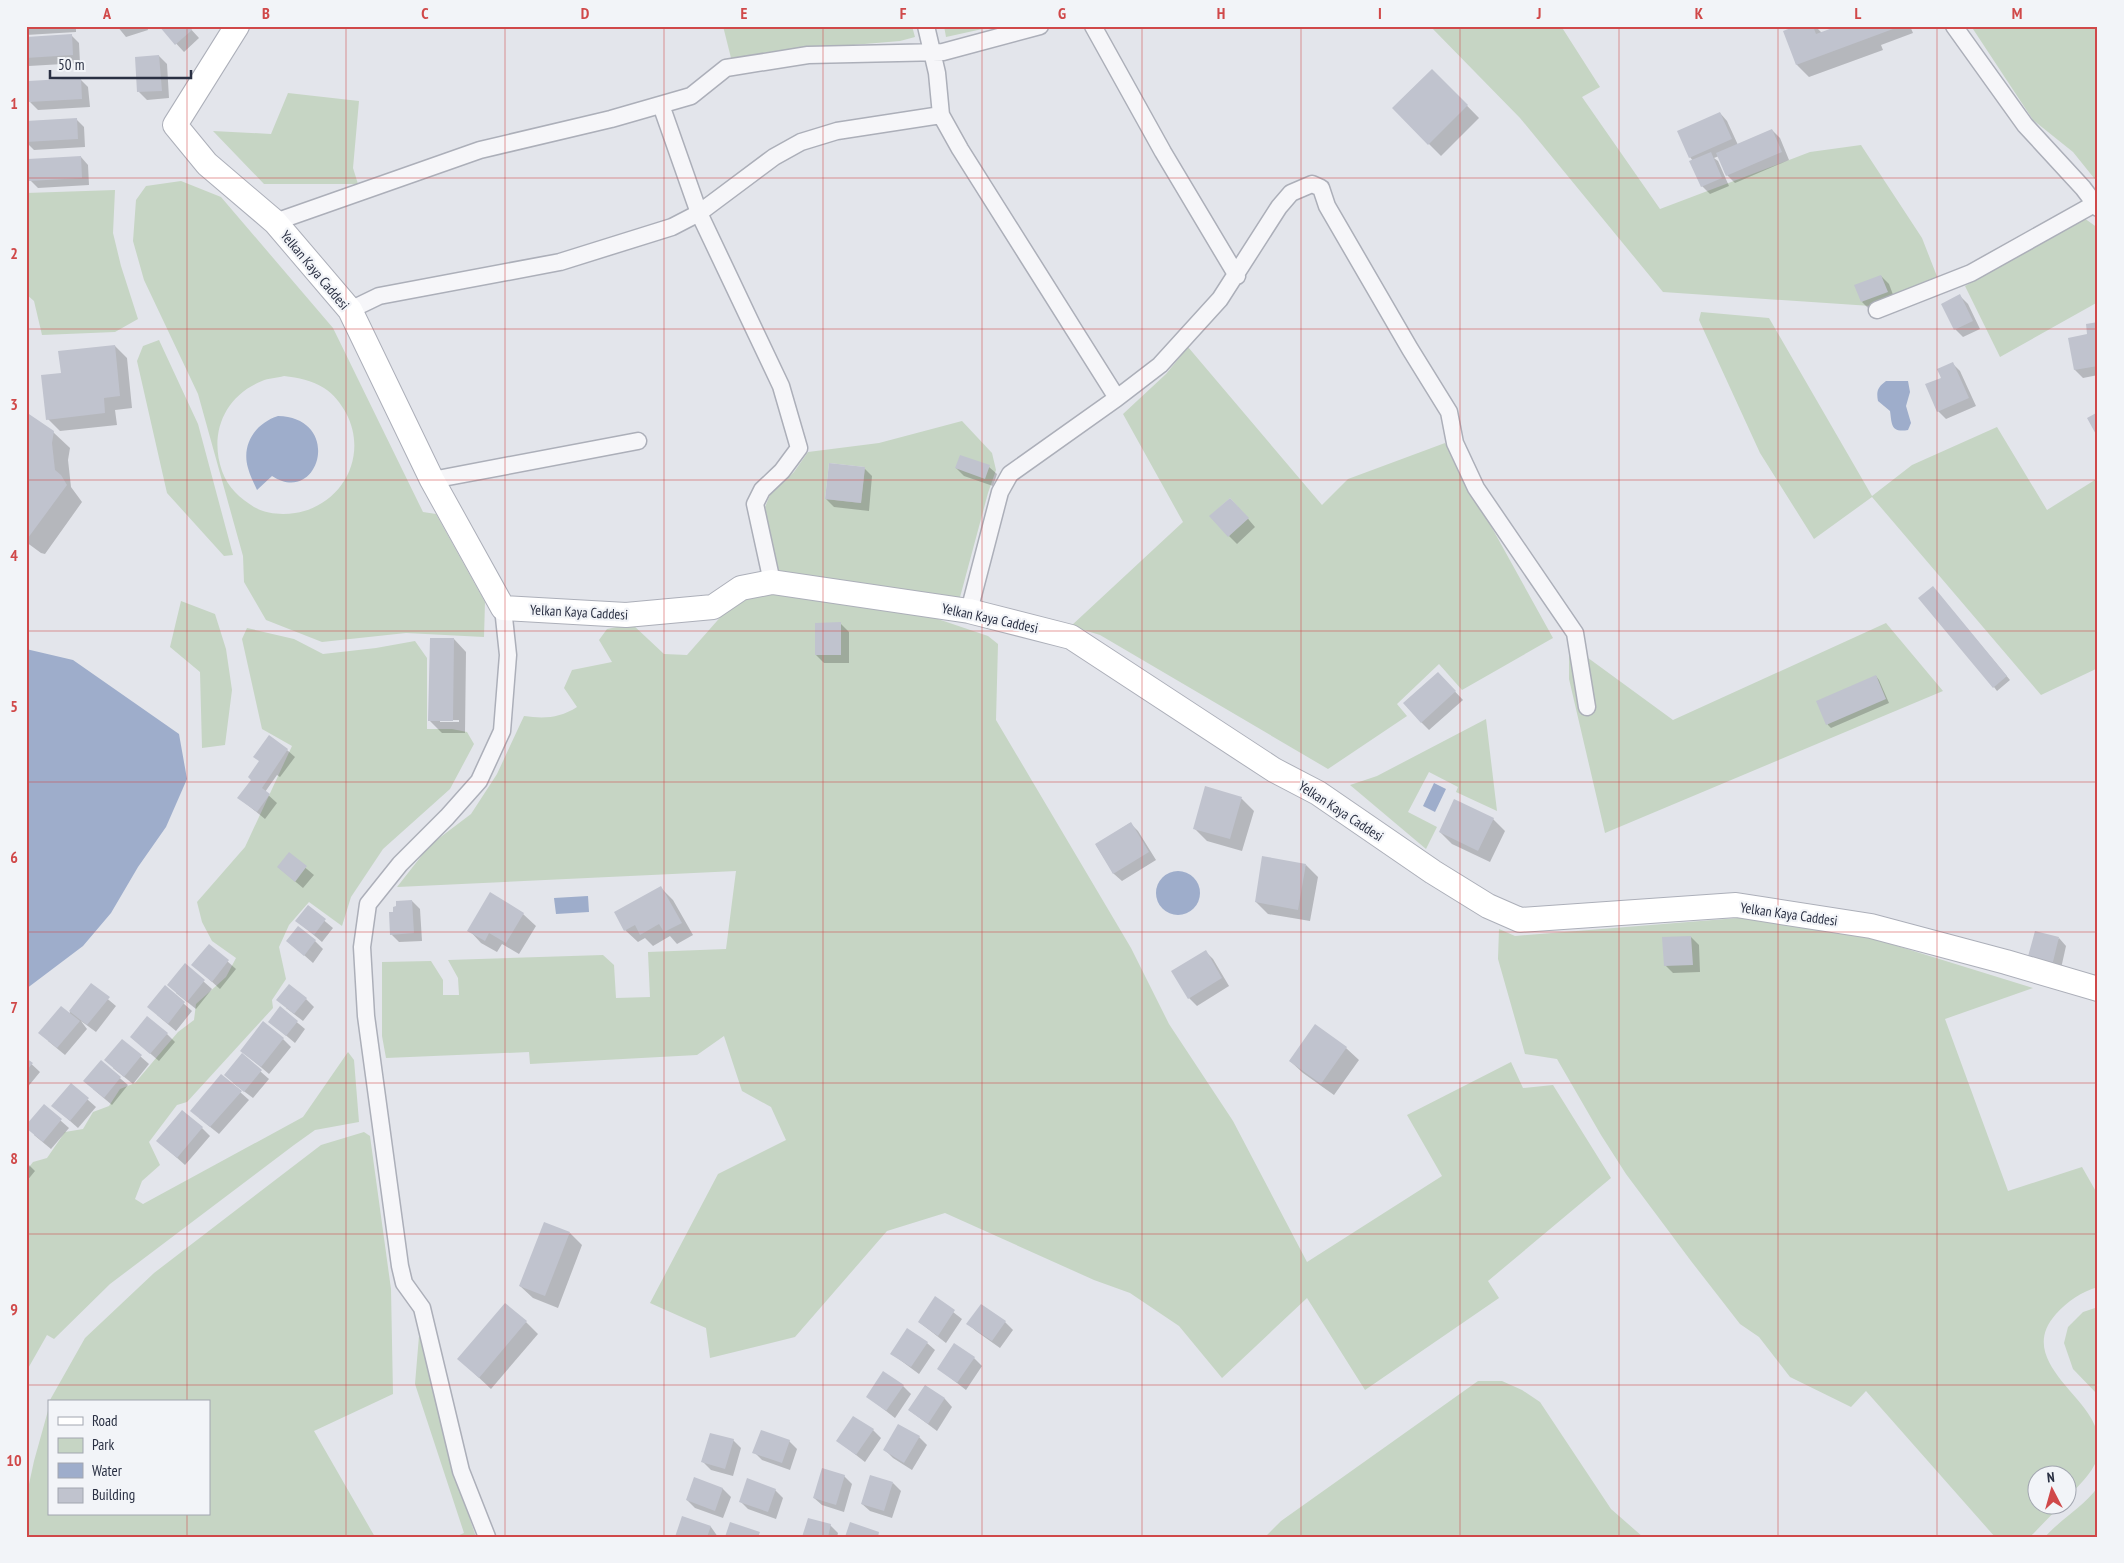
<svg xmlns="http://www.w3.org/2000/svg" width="2124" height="1563" viewBox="0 0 2124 1563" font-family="'PT Sans Narrow',sans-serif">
	<rect width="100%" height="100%" fill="#e3e5eb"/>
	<!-- green -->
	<path fill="#c6d5c4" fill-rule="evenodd" d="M723,26h189l3,11 -15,4 -130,11 -39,6z
		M944,26h52l-50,11z
		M1430,26h131l39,61 -18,10 78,112 150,-57 51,-7 61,93 16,41 -67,27 -208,-14 -143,-174z
		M1971,26h127v157l-25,-31 -40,-32z
		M288,93l71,8 -6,67 5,16h-94l-51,-53 58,3z
		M181,181l40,16 112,131 90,184 13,2 49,88 -1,35 -78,-4 -84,9 -56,-22 -22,-38 -1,-26 -45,-162 -54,-114 -11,-39 3,-41 10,-14zM284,376c15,2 27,4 40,12 10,6 17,16 22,25 23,43 -4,93 -51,100 -13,2 -29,1 -41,-6 -14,-9 -26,-19 -32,-36 -13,-37 2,-75 40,-90 6,-3 15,-3 22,-5z
		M115,190l-2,43 8,33 17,53 -23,13 -73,3 -8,-34 -8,-7v-101z
		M2084,218l14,10v74l-98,55 -35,-71z
		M1701,312l68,6 103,178 40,-31 85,-38 50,83 51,-32v190l-57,27 -169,-198 -58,42 -54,-86 -61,-133z
		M159,340l39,84 35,131 -9,1 -57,-63 -30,-132 6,-15z
		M1188,347l134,158 26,-26 97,-36 108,195 -91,52 -23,-26 -42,40 10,12 -79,53 -228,-134 -29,-9 112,-104 -60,-108 43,-40zM1230,498l18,20 -38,-2z
		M962,421l30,32 4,17 -8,23 -29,108 -181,-25 -13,-69 5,-12 24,-23 14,-20 71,-9zM829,463l36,4 -4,36 -36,-4z
		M778,590l148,25 62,21 10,8 -2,76 135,228 38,76 64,97 74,141 135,-86 -35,-61 104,-53 12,26 30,-3 58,93 -123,103 11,17 -134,92 -58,-92 -85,80 -43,-52 -49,-33 -36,-13 -149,-67 -58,18 -92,106 -85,21 -4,-30 -56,-25 68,-129 68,-34 -15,-33 -29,-16 -18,-55 -27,19 -167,9 -1,-12 -143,6 -4,-22v-74l49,-1 12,19v15h16l-1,-17 -10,-18 155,-5 11,10 2,33 34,-1 -2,-45 78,-3 10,-78 -339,16 33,-42 41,-31 26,-40 27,-58c20,3 36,2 53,-9l-13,-19 8,-18 40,-8 -13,-22 8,-11 25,-5 32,30 23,1 37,-42 32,-19z
		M181,601l34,13 11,35 6,41 -7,55 -23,3 -2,-76 -30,-25z
		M1886,623l57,68 -338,142 -36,-154v-35l104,76z
		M247,628l47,11 29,15 53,-6 39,-7 12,17v71h25l15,3 7,12 -24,45 -67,60 -32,48 -9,29 -33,-24 -20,23 -10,22 7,32 -14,21 1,8 -86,94 -10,3 -28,37 11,23 -18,16 -7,18 8,5 160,-87 45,-65 6,8 5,62 -44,8 -21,15 -184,139 -56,55 -7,-4 -21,37v-201l7,-9 14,-4 18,-26 18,-3 10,-17 16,-6 11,-17 15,-6 43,-51 16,-12 2,-16 30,-27 10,-19 -24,-17 -10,-19 -5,-20 48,-55 47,-101 -30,-17 -20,-90z
		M1486,719l11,92 -41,-19 2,-5 -29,-15 -21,40 29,15 -11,22 -76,-64 27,-9z
		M1750,917l115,19 168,52 -88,31 63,172 74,-24 16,28v92c-17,5 -30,14 -42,27 -36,40 17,73 35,104 6,10 7,19 7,30 0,3 0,8 -1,11 -5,15 -20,28 -30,39l-1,-22h-30v30h24l-30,31h-35l-129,-146 -15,16 -61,-30 -31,-40 -19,-13 -49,-63 -65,-87 -25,-39 -44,-76 -32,-5 -27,-95 1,-30 16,7z
		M364,1132l6,4 21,153 2,105 -79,37 61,106h-349v-39l8,-37 15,-54v107h160v-112l-159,-2 35,-62 69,-65 167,-128z
		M2098,1307v88l-25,-26 -9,-26 4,-16 15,-15z
		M424,1335l32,143 20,59h-21l9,-4 -49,-149 4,-48z
		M1478,1381h24l20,9 18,12 71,107 32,28h-378l16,-16z
		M2098,1487v50h-53c16,-18 38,-30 53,-50z"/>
	<!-- water -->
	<path fill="#9eadcb" d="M1886,381h22l2,11 -4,14 5,17 -3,7c-18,3 -16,-7 -18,-19l-12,-10c-2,-10 0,-14 8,-20z
		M278,416c66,2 41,91 -6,60l-15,14c-3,-7 -7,-14 -9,-22 -7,-24 8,-45 30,-52z
		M26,649l47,11 106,74 8,45 -21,48 -28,40 -27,46 -28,33 -57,43z
		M1434,783l12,6 -11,23 -12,-6z
		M1156 893a22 22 0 1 1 44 0a22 22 0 1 1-44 0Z
		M588,896l1,16 -33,2 -2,-16z"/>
	<!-- shadow -->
	<path fill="#0003" fill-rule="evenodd" d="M26,26h50v6l-50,3z
		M117,26h30l1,4 -22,7z
		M160,26h28l11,12 -15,14z
		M1799,26h16l7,7 19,-7h69l3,7 -32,12 2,5 -74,27 -12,-12 -12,-33z
		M71,35l8,8 1,20 -51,3 -3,-3v-25z
		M159,56l8,8 2,34 -22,2 -8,-8z
		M1432,70l47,48 -38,38 -48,-48z
		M80,79l8,8 2,20 -52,3 -8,-8z
		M1720,113l7,8 11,24 34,-15 8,8 9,22 -54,23 -10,-10 -6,-17 -5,2 4,3 11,25 -19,8 -8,-8 -9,-25 -3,-4z
		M76,119l8,8 1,20 -51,3 -8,-8z
		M81,157l7,8 1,20 -51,3 -8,-8z
		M1881,276l8,8 6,16 -25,10 -8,-8z
		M1960,296l8,8 12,25 -17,8 -8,-8z
		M2098,323v52l-15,3 -8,-8 -5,-31 19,-4z
		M115,346l12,12 5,50 -17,2 2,15 -57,6 -12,-12 14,-45z
		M1952,363l8,8 16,35 -30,13 -8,-8 4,-33z
		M26,414l27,18 17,16 -2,12 3,27 11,15 -37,52 -4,-1 -15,-11z
		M989,467l8,7 -4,12 -29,-10 -8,-8z
		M864,468l8,8 -3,35 -35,-4 -8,-8z
		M1238,507l17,20 -18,17 -8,-8z
		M1936,591l74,89 -13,11 -3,-4z
		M841,624l8,8v31h-25l-8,-8z
		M454,639l12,13 -1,81h-23l-13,-13zM440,720h19v2h-19z
		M1876,676l3,4 10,23 -58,25 -3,-3 -11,-23z
		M1446,682l17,18 -34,30 -8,-8z
		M287,750l8,7 -15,20 -3,-2 -12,17 12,11 -12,16 -26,-21 13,-18z
		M1206,788l36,11 12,12 -12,40 -35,-10 -13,-13z
		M1493,819l12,12 -15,31 -38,-18 -12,-12z
		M1130,823l8,8 18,29 -34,21 -8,-7 -18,-29z
		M289,854l25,21 -11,13 -25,-21z
		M1306,865l12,12 -8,44 -42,-7 -12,-12z
		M661,888l12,12 20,35 -16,9 -7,-8 -17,10 -8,-8 -7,4 -13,-12z
		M412,901l8,8 2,32 -23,1 -8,-8 4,-21z
		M308,907l25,21 -11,14 -25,-21z
		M523,914l13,12 -17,28 -17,-10 -5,8 -16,-9 -12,-13z
		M1691,937l8,8 1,27 -27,1 -8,-8z
		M2059,938l7,8 -6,27 -23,-5z
		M288,941h27l8,8 -10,14z
		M209,945l27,24 -16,20 -19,-17z
		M1205,951l8,8 16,27 -32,20 -8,-8z
		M185,965l27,24 -16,20 -20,-16z
		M91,985l25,21 -20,26 -15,-11 6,8 -22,26 -17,-14z
		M165,987l27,24 -16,20 -19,-16z
		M306,999l8,8 -11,14 -17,-13z
		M280,1008l25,21 -10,14 -25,-21z
		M1315,1026l31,22 13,12 -25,35 -31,-22 -13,-12z
		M167,1034l8,8 -16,19 -28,-24z
		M283,1039l8,8 -22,27 -19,-16z
		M122,1040l27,24 -16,20 -20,-16z
		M242,1055l27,24 -16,19 -20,-15z
		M26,1059l14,13 -14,17z
		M101,1062l27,23 -16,20 -19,-16z
		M222,1076l27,24 -30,34 -20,-16z
		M71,1085l25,22 -18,21 -25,-22z
		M44,1106l25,22 -18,21 -17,-14z
		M202,1128l8,8 -25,29 -27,-24z
		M26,1162l9,9 -9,11z
		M570,1233l12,12 -24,63 -25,-10 -13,-12z
		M935,1298l27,21 -16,24 -27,-21z
		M526,1322l12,12 -47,55 -32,-30z
		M1005,1322l8,8 -13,18 -24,-17 -8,-7z
		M927,1343l8,7 -16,24 -27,-20z
		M974,1358l8,8 -16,24 -27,-21z
		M903,1386l8,8 -16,24 -27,-21z
		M925,1386l20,13 7,8 -15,24 -28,-21z
		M873,1430l8,8 -16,24 -27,-21z
		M919,1437l8,8 -15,25 -19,-12 -8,-8z
		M733,1440l8,8 -8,28 -22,-6 -8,-8z
		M789,1441l8,8 -7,21 -28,-10 -8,-8z
		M844,1476l8,8 -8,28 -22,-7 -8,-7z
		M695,1479l28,10 8,8 -8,21 -28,-10 -8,-8z
		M893,1483l8,8 -9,27 -22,-7 -8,-7z
		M775,1490l8,8 -7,21 -28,-10 -8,-8z
		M683,1517l28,10 7,10h-42z
		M830,1525l8,8 -1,4h-34z"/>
	<!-- building -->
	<path fill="#c0c3ce" d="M159,26h30l3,4 -17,15z
		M1796,26h17l3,8 22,-8h63l-105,39 -13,-34z
		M72,34l1,21 -47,3v-21z
		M159,55l3,36 -25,1 -2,-35z
		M1432,69l36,36 -40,40 -36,-37z
		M81,78l1,21 -53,3 -1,-21z
		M1720,112l12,27 -43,19 -12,-27z
		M77,118l1,21 -52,3v-21z
		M1772,129l10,23 -56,24 -10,-23z
		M1711,152l11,26 -21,9 -12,-26z
		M81,156l1,22 -53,3 -1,-22z
		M1881,275l7,17 -27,10 -7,-17z
		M1960,294l13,27 -19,9 -13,-26z
		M2098,322v44l-24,4 -6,-32 19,-4 -1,-10z
		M115,345l5,51 -16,2 1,15 -59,7 -5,-45 20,-2 -3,-22z
		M1953,362l16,36 -32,14 -12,-28 16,-6 -4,-9z
		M26,412l28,19 -2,12 3,27 6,5 6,10 -39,53h-2z
		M2098,412v26l-11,-20z
		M960,455l30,10 -5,14 -30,-11z
		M829,463l36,4 -4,36 -36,-4z
		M1230,498l19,20 -21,19 -19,-21z
		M1933,586l74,90 -14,12 -75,-90z
		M841,622v33h-26v-32z
		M430,638h24l-1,83h-25z
		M1438,672l18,19 -35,32 -18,-20z
		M1876,675l10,24 -60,26 -10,-24z
		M269,735l19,14 -26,39 8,6 -13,18 -20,-14 14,-18 -3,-3 11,-16 -6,-4z
		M1205,786l37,11 -12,42 -37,-10z
		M1454,799l40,19 -16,33 -39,-19z
		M1131,822l18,30 -36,22 -18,-30z
		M289,852l18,14 -12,16 -18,-15z
		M1262,856l44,8 -8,46 -43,-8z
		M661,886l21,37 -18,9 -5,-8 -19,11 -5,-10 -11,6 -10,-19z
		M490,892l34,21 -18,30 -17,-10 -4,8 -18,-10z
		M412,900l2,33 -24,2 -1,-23h4v-5l3,-1v-5z
		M308,905l18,14 -12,16 -19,-14z
		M298,926l18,14 -12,16 -18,-15z
		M2035,931l24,6 -7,29 -25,-6z
		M1691,936l2,29 -29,1 -2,-29z
		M209,944l20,16 -17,22 -21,-17z
		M1206,950l16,28 -34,21 -17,-28z
		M185,963l20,17 -18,22 -20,-17z
		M91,983l19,14 -23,28 -18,-14z
		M289,984l18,14 -13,16 -18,-14z
		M165,985l20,17 -17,22 -21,-17z
		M61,1006l19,15 -23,27 -19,-15z
		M280,1006l18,15 -12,15 -18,-14z
		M147,1016l21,17 -18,21 -20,-17z
		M263,1021l21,17 -23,29 -21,-16z
		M1315,1024l32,23 -26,37 -32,-23z
		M122,1039l20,16 -18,22 -20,-17z
		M242,1053l20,17 -18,22 -20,-17z
		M26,1058l7,5 -7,8z
		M101,1060l20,17 -17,21 -21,-17z
		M221,1074l21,17 -32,36 -20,-16z
		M71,1083l18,15 -19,23 -19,-15z
		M44,1104l18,15 -19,23 -17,-14v-3z
		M182,1110l21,17 -26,31 -21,-17z
		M544,1222l26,10 -25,64 -26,-10z
		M935,1296l20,14 -17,26 -20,-14z
		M505,1303l22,18 -48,57 -22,-19z
		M981,1304l25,17 -14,20 -26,-17z
		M907,1328l21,14 -17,25 -21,-13z
		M954,1343l21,14 -18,26 -20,-14z
		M883,1371l21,14 -18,26 -20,-14z
		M925,1385l20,13 -17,26 -20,-14z
		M853,1416l21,13 -18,26 -20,-14z
		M898,1424l22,12 -16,27 -21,-13z
		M761,1430l29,10 -8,23 -30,-10z
		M710,1433l24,6 -9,30 -24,-7z
		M822,1468l23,7 -9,30 -23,-7z
		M870,1475l23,7 -9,29 -23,-7z
		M694,1477l29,11 -8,23 -29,-11z
		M747,1478l29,11 -8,23 -29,-10z
		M682,1516l29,10 -4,11h-32z
		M808,1518l23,6 -3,13h-26z
		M730,1522l30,10 -2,5h-33z
		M850,1522l29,10 -1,5h-33z"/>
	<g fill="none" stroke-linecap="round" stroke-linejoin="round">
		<!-- street casing -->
		<g stroke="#acafb9" stroke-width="19">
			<path id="street" d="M926,26l11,47 4,42 19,34 157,249 -107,76 -10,18 -31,119
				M1093,26l70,126 74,124
				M1954,26l71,99 58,63 15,20
				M661,105l38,108 82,173 18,62 -17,23 -20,19 -7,14 17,78
				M275,222l205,-72 131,-31 80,-23 35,-28 82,-13 135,-3 97,-26
				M350,310l29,-14 181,-34 112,-35 27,-14 75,-56 27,-15 36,-11 104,-16
				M1877,310l94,-37 127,-71
				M1117,398l43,-33 60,-66 59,-92 12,-14 21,-9 9,4 6,18 83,143 39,63 6,31 21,45 99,145 12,74
				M432,480l206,-39
				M487,1537l-26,-66 -39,-163 -18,-25 -4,-17 -34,-250 -4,-69 6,-43 32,-40 47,-47 32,-36 23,-50 6,-76 -5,-47"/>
		</g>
		<!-- secondary casing -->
		<g stroke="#acafb9" stroke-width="26">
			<path id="secondary" d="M237,26l-62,99 32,39 68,58 75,88 82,170 71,128 123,7 87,-8 28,-19 31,-6 197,29 102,26 203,133 44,23 115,79 55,34 32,14 216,-15 135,21 135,36 92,27"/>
		</g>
		<!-- street -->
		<use href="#street" stroke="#f6f6f9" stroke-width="16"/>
		<!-- secondary -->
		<use href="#secondary" stroke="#fff" stroke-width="24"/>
	</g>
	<!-- grid -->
	<path fill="none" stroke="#d04849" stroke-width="1" stroke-opacity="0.55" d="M187,26v1376M346,26v1511M505,26v1511M664,26v1511M823,26v1511M982,26v1511M1142,26v1511M1301,26v1511M1460,26v1511M1619,26v1511M1778,26v1511M1937,26v1511M26,178h2072M26,329h2072M26,480h2072M26,631h2072M26,782h2072M26,932h2072M26,1083h2072M26,1234h2072M26,1385h2072M187,1514v23"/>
	<g text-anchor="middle" stroke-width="4.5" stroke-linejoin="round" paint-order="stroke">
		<!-- street labels -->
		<g font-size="14" fill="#2a3043" stroke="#f2f4f8">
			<text transform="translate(315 270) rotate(50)" y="5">Yelkan Kaya Caddesi</text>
			<text transform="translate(579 612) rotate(3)" y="5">Yelkan Kaya Caddesi</text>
			<text transform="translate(990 618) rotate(12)" y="5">Yelkan Kaya Caddesi</text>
			<text transform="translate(1341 811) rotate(33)" y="5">Yelkan Kaya Caddesi</text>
			<text transform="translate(1789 914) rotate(8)" y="5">Yelkan Kaya Caddesi</text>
		</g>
	</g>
	<!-- border -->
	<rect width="2124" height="1563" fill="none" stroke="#f2f4f8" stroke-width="55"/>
	<!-- legend -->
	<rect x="48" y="1400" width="162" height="115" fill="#f2f4f8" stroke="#a2a6b0"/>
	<rect x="58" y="1417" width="25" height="8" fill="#ffffff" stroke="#a2a6b0"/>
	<text x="92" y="1426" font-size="15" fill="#2a3043">Road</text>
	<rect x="58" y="1438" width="25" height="15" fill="#c6d5c4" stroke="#a2a6b0"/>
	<text x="92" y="1450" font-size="15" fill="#2a3043">Park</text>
	<rect x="58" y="1463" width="25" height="15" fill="#9eadcb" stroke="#a2a6b0"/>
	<text x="92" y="1476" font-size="15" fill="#2a3043">Water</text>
	<rect x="58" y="1488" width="25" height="15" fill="#c0c3ce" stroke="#a2a6b0"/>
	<text x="92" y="1500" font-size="15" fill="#2a3043">Building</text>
	<!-- north arrow -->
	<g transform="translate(2052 1490) rotate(354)"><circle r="24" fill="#f2f4f8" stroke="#a2a6b0"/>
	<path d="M0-4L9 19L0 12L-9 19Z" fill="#d04849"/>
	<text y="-8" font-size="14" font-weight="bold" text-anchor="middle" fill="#2a3043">N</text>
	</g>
	<!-- scale -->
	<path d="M50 70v8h141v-8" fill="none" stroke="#2a3043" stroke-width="2.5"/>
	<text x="58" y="70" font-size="15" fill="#2a3043" stroke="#f2f4f8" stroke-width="4" paint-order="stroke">50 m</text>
	<rect x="28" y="28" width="2068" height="1508" fill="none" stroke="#d04849" stroke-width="2"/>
	<g font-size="16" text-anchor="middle" font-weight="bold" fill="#d04849">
		<text x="107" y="19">A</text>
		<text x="266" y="19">B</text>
		<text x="425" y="19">C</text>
		<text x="585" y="19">D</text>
		<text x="744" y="19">E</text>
		<text x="903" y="19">F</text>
		<text x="1062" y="19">G</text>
		<text x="1221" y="19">H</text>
		<text x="1380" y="19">I</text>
		<text x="1539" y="19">J</text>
		<text x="1699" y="19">K</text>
		<text x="1858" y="19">L</text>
		<text x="2017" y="19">M</text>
		<text x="14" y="109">1</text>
		<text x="14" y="259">2</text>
		<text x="14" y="410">3</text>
		<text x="14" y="561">4</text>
		<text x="14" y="712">5</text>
		<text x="14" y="863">6</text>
		<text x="14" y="1013">7</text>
		<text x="14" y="1164">8</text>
		<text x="14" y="1315">9</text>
		<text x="14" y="1466">10</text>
	</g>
</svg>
